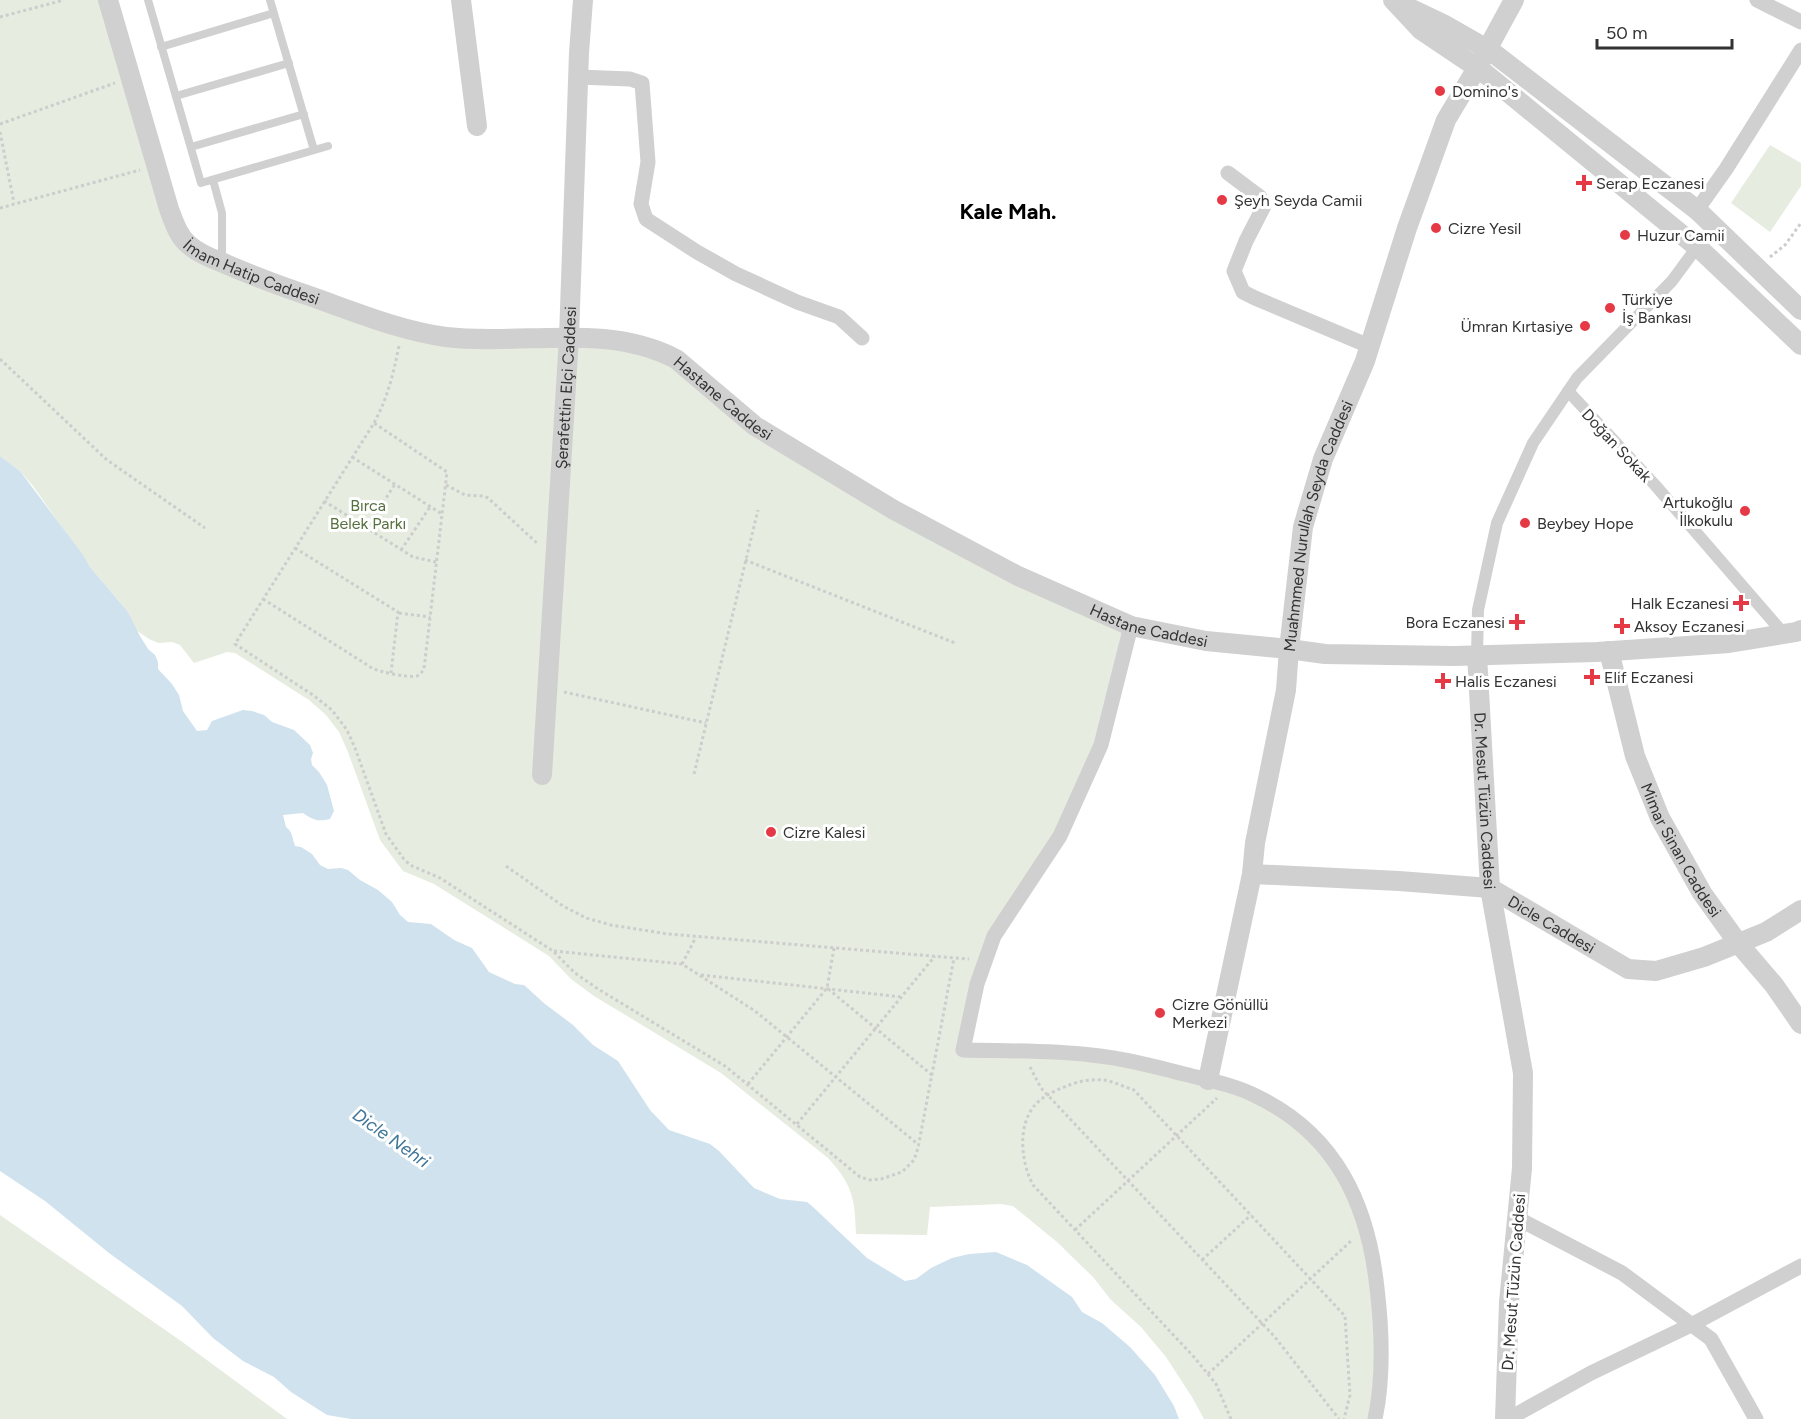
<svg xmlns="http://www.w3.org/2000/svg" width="1801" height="1419" viewBox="0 0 1801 1419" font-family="Figtree,sans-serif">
	<rect width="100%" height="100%" fill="#fff"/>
	<!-- green -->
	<path fill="#e6ecdf" d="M0,0h108l74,238 221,90 250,21 102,77 376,200 -30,119 -41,91 -66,100 -31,114 126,4 167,42 78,63 41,104v156h-171l-12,-22 -26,-40 -25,-30 -30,-27 -18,-23 -36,-35 -44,-36 -12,-2 -71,3 -3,28 -71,-1c-1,-36 -4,-50 -28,-76l-107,-85 -127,-77 -23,-17 -22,-23 -115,-72 -31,-13 -23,-31 -32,-88 -9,-20 -13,-17 -17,-15 -74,-47 -8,-1 -33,11 -14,-18 -8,-3 -14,1 -9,-4 -13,-9 -8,-18 -38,-45 -57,-81 -13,-15 -20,-15z
		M1770,145l31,18v23l-31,46 -39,-29z
		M0,1215l181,126 106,78h-287z"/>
	<!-- water -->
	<path fill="#cfe2ee" d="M0,456l20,15 63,84 7,12 38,45 12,24 8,13 7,6 3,7v7l14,15 7,11 4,16 14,20 10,-1 5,-9 31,-11 9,1 12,4 8,7 22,8 16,15 3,8 -2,6 1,6 7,7 8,13 7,26 -4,8c-12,3 -17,1 -27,-6l-20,2 3,12c7,5 6,11 9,19l6,1 11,7 8,11 8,4 13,-1 7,2 12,10 18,10 14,12 8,13 8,7 23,2 23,16 18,8 17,24 26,12 9,1 21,19 28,21 20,20 25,16 32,49 19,20 41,14 9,7 35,37 26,11 27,3 5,4 55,52 38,23 11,-2 15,-11 21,-10 17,-4 27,-2 31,13 45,32 10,15 20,11 28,24 25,28 19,31 5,13h-828l-24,-4 -36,-23 -17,-15 -31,-16 -30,-23 -31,-32 -73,-53 -64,-52 -45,-30z"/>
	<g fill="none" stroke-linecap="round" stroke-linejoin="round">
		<!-- path -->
		<path stroke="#cdcdcd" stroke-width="3" stroke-dasharray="3 3" stroke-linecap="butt" d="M0,17l64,-17
			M0,124l115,-41
			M0,132l14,71
			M0,208l140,-38
			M1770,257l15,-12 16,-22
			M399,346c-6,29 -11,51 -25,77l-139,221 78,51 19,15 15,20 8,18 31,86 17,24 7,7 30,13 113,73 22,22 23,16 127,77 135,111 10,3 11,-1 21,-7 12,-12 4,-12 36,-190
			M0,359l107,101 98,68
			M352,457l90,57
			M446,485l19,10 18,1 5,2 50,46
			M324,501l89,56 23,5
			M367,528l28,-44
			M295,548l103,64 -7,61
			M401,550l29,-43
			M745,560l210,83
			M263,599l109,69c8,4 36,10 45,8 4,-2 4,-3 7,-7l23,-197 -73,-49
			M399,613l31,4
			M564,692l142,31
			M694,774l64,-264
			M506,866l57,40 23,12 25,7 57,9 301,25
			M834,948l-7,40 105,87
			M554,951l128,13 73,47 164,134
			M682,964l14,-27
			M701,975l201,22
			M1030,1067l11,21 233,248 65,83
			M748,1084l79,-96
			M797,1124l138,-168
			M1075,1230l142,-132
			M1202,1260l49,-45
			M1208,1374l143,-133
			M1231,1419l-15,-35 -22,-27 -161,-172c-12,-23 -16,-59 2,-80 8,-9 21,-15 32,-19 11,-5 24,-7 36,-6 10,1 21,7 31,10l211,226 5,79 -6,24"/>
		<!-- service -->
		<path stroke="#d0d0d0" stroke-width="8" d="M148,0l53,183 127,-37
			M270,0l44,150
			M161,47l113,-34
			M176,96l113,-33
			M191,147l113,-33
			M213,180l9,33v48"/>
		<!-- pedestrian -->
		<path stroke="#d0d0d0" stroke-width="12" d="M1568,391l87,94 129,149
			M1477,655l1,-45 19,-87 36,-80 44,-65 95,-97 25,-34"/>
		<!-- minor -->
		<path stroke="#d0d0d0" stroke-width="15" d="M1757,0l44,22
			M578,77l52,2 12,4 6,79 -7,42 5,15 51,33 39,22 61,28 42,15 23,21
			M1228,173l32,24 4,9 -18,35 -12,30 9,21 12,6 114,48
			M1697,210l29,-41 75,-119
			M1131,626l-30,119 -41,91 -66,100 -17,48 -14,66c43,1 85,0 128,5 31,3 62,11 93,19 24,6 51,11 74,23 78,38 110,107 119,191 5,42 7,89 -2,131
			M1517,1218l105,55 89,66 45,80
			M1508,1419l83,-46 100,-48 110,-59"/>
		<!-- tertiary -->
		<g stroke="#d0d0d0" stroke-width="20">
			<path id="s1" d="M108,0l61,209c5,13 9,27 20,36 9,8 21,13 32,17 25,11 51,21 77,30 48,16 97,38 148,45 76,9 159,-15 230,22l79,67 139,84 124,66 113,50 75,15 83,8 36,5 129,2 143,-4 90,-6 42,-3 67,-11 5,-2"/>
			<path d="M461,0l16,126"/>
			<path d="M1393,0l28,30 61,41 221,181 98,93"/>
			<path d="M1403,5l40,19 49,28 205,158 104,100"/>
			<path id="s2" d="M1609,651l26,105 25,62 42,75 36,50 36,42 27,39"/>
			<path id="s3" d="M1477,655l13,233 33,185 -1,95 -13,134 -4,117"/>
			<path id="s4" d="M542,775l27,-438 10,-284 4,-53"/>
			<path id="s5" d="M1252,874l147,7 91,7 138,81 28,2 48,-14 62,-25 35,-22"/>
			<path id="s6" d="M1208,1080l44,-206 3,-31 31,-153 3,-41 14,-122 20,-68 42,-98 42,-133 39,-108 31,-52 37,-68"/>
		</g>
	</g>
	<!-- markers -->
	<g fill="#e63946" stroke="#fff" stroke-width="2">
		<circle cx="1440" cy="91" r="6"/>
		<path d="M1581 174h6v6h6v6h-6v6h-6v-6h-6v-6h6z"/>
		<circle cx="1222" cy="200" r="6"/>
		<circle cx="1436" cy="228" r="6"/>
		<circle cx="1625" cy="235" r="6"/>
		<circle cx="1610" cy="308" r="6"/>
		<circle cx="1585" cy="326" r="6"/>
		<circle cx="1745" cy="511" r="6"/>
		<circle cx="1525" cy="523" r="6"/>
		<path d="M1738 594h6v6h6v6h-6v6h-6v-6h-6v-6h6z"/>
		<path d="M1514 613h6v6h6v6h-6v6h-6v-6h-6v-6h6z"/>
		<path d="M1619 617h6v6h6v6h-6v6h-6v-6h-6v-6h6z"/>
		<path d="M1589 668h6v6h6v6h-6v6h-6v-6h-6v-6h6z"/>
		<path d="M1440 672h6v6h6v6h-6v6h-6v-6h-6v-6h6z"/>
		<circle cx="771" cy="832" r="6"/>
		<circle cx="1160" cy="1013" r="6"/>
	</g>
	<g text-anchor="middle" stroke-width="6" stroke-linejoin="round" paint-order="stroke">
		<!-- poi labels -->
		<g font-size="16" fill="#333" stroke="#fff" text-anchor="start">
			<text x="1452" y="97">Domino's</text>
			<text x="1596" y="189">Serap Eczanesi</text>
			<text x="1234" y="206">Şeyh Seyda Camii</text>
			<text x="1448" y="234">Cizre Yesil</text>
			<text x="1637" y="241">Huzur Camii</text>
			<text x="1622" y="305">Türkiye<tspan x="1622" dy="18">İş Bankası</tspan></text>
			<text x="1573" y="332" text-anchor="end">Ümran Kırtasiye</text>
			<text x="1733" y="508" text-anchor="end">Artukoğlu<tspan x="1733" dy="18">İlkokulu</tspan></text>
			<text x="1537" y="529">Beybey Hope</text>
			<text x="1729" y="609" text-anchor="end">Halk Eczanesi</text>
			<text x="1505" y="628" text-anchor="end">Bora Eczanesi</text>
			<text x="1634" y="632">Aksoy Eczanesi</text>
			<text x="1604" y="683">Elif Eczanesi</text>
			<text x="1455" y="687">Halis Eczanesi</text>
			<text x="783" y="838">Cizre Kalesi</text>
			<text x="1172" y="1010">Cizre Gönüllü<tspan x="1172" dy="18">Merkezi</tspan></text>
		</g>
		<!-- street labels -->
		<g font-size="16" fill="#333" stroke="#fff">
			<text dy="6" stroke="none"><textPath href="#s1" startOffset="328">İmam Hatip Caddesi</textPath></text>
			<text dy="6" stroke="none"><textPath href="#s4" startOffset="388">Şerafettin Elçi Caddesi</textPath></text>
			<text dy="6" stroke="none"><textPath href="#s1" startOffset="828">Hastane Caddesi</textPath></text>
			<text transform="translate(1617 445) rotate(47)" y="6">Doğan Sokak</text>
			<text dy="6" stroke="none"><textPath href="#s6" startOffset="566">Muahmmed Nurullah Seyda Caddesi</textPath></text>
			<text dy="6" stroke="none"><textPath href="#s1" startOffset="1314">Hastane Caddesi</textPath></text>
			<text dy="6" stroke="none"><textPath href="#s3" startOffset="146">Dr. Mesut Tüzün Caddesi</textPath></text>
			<text dy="6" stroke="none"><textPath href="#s2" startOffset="213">Mimar Sinan Caddesi</textPath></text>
			<text dy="6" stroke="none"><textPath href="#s5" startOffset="310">Dicle Caddesi</textPath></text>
			<text transform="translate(1513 1282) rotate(-86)" y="6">Dr. Mesut Tüzün Caddesi</text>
		</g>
		<!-- park labels -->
		<g font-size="16" fill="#56703f" stroke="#fff">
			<text x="368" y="511">Bırca<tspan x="368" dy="18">Belek Parkı</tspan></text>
		</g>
		<!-- water labels -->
		<g font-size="18" font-style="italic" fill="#3f7597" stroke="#fff">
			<text transform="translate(391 1138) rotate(35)" y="6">Dicle Nehri</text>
		</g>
		<!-- district labels -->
		<g font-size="22" font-weight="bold" fill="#000" stroke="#fff">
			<text x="1008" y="219">Kale Mah.</text>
		</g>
	</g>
	<!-- scale -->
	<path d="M1597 39v9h135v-9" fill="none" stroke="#333333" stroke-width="3"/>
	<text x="1606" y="39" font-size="18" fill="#333333" stroke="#ffffff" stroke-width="4.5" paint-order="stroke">50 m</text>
</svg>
